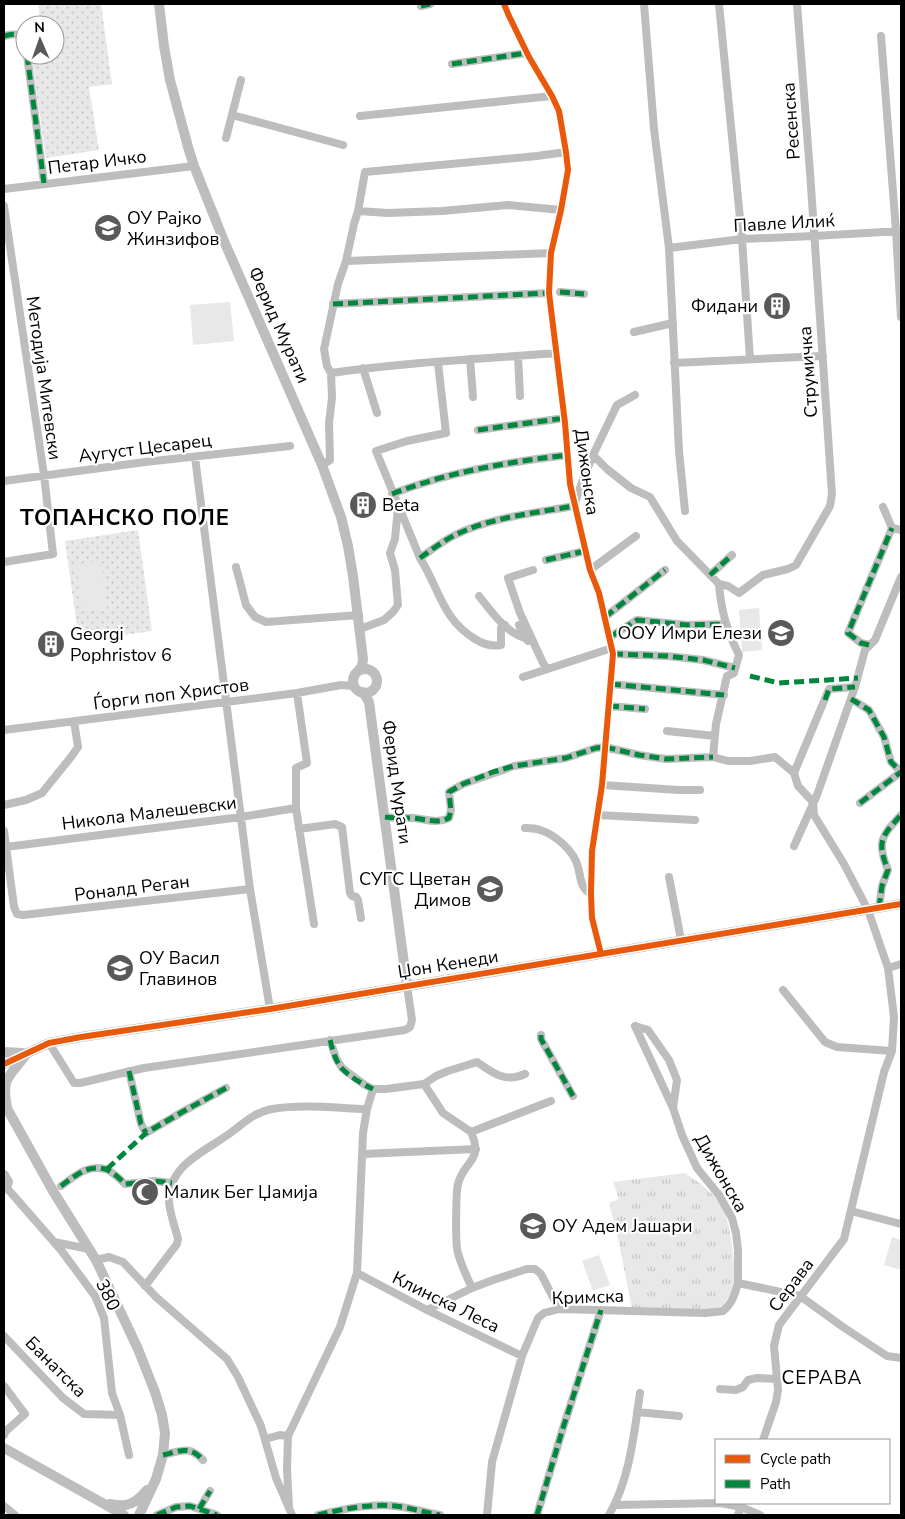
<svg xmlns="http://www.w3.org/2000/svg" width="905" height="1519" viewBox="0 0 905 1519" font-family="'Nunito Sans',sans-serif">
	<defs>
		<pattern id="grass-tufts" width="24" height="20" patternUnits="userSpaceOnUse" patternTransform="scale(1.25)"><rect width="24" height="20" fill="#e8e8e8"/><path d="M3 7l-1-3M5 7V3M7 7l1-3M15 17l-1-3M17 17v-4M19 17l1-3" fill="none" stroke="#c5c5c5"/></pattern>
		<pattern id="park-dots" width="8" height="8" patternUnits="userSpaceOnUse" patternTransform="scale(1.25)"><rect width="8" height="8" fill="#e8e8e8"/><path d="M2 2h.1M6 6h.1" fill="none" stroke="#c5c5c5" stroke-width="1.8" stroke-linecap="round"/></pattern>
	</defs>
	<rect width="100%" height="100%" fill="#fff"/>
	<!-- grass -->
	<path fill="url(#grass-tufts)" d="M685,1173c14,9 32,22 39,37 6,14 13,60 10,76 -1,6 -8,14 -11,20l-17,4 -74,-1 -14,-71 -9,-35 10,-4 -6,-17z"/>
	<!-- park -->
	<path fill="url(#park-dots)" d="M38,4h63l11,80 -23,3 10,63 -53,8 -15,-103h24v-30h-14z
		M138,530l14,101 -73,10 -14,-100z"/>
	<!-- garden -->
	<path fill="#e8e8e8" d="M230,302l4,39 -41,4 -3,-40z
		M101,561l6,48 -24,3 -7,-47z
		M759,608l3,42 -20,2 -3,-42z
		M892,1237l9,3v30l-17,-5z
		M599,1255l11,30 -17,6 -11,-30z"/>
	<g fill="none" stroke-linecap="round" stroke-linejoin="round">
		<!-- minor -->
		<path stroke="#bdbdbd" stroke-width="8" d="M504,4l5,12 20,41 23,39 7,15 7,41 2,18 -7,40 -10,43 -2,40 16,130 5,61 20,86 9,23 14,61 -11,131 -10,66 -1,43 1,24 9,36
			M644,4l10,125 15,119 10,203 6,60
			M719,4l23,235 8,120
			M421,6l9,-2
			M4,36c8,-2 14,-3 21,2v3
			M881,36l15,195 5,86
			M27,55l17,128
			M452,64l75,-11
			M232,115l111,30
			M360,116l192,-20
			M226,138l15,-58
			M4,189l190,-23
			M4,206l40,269 9,79 -49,8
			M358,211l30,2 26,-1 28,-1 66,-6 53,5
			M669,248l73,-9 72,-3 87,-5
			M346,261l205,-8
			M560,292l24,2
			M333,304l216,-11
			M634,332l39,-9
			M518,356l2,40
			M470,359l3,38
			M438,363l8,70 -39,8 -31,10 44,107c19,30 22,61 55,81 8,5 16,8 26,6v-17l4,-3
			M674,363l149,-7
			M363,368l14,45
			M331,373c75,-11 151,-14 226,-20
			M478,430l87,-12
			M593,455l14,14 24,19 19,9 27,44 42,43
			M195,457l55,432 20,120
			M322,465l8,-5 -1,-37 3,-25 -1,-25 -4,-7 -3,-17 14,-65 8,-23 8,-37 4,-13 7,-39 172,-16 29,-4
			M4,481l141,-19 145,-16
			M392,494c56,-22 116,-32 176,-39
			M883,507l9,21 9,2
			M420,558c11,-8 23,-17 35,-23 37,-18 80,-22 119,-29l7,-21 12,-30 24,-50 18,-10
			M546,560l39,-9
			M236,567l10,38 9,12 11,5 93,-7
			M533,570l-25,8 12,35 23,50 4,6
			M590,570l46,-34
			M710,575l22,-20
			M719,584l9,2 11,7 24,-18 25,-6 8,-4 34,-59 2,-12 -22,-322 -13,-168
			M479,596c12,15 27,37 46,42
			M605,617l60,-47
			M519,625l6,13 3,3
			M360,629l24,-9 9,-8 5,-7 -3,-35 -5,-17 5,-14 3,-32
			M610,637l27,-17 50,5 38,-1
			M869,645l-8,-2 -13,-10 44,-105
			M613,654l54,2 36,4 32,8
			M523,677l89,-29
			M611,684l113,11
			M297,693l10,70 -11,5v40l18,116
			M851,699l18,11 15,27 7,25 10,10
			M609,706l36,3
			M4,730l293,-37 44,-8 13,1
			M667,731l48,5
			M713,757l3,-33 11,-48 7,-3 5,-18c-12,-24 -18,-44 -20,-71
			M794,773l35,-84 26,-2
			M602,785l77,5h21
			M860,803l41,-31
			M4,805l22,-5 16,-7 29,-36 7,-10 -4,-26
			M597,815l98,5
			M385,817c10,1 19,1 28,1 13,1 24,6 36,0l2,-8 -2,-18 14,-8 51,-18 52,-8 30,-10 9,-1 34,8 27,4 47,-2 15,4h22l25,-4 19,16 4,13 15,16
			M525,828c5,0 10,0 15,2 16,5 34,21 38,37 3,11 2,21 13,27
			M299,829l36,-5 7,3 8,66 2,3 4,1 2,3 3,18
			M4,831l10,76 3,7 6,1 227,-26
			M794,846l23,-51 38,-108 10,-37 10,-10 26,-63
			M6,847l235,-30 55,-9
			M669,877l12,63
			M879,908l3,-22 6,-16c-12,-29 -6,-34 13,-55
			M888,968l13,-4
			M783,990l42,52 12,5 55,4
			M635,1026l13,4 21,30 8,20 -4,28
			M541,1035v4l32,57
			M330,1040l6,18 6,10 23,17 8,4h13l38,-5 12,-8 12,-5 29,-9c16,11 28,21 48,12
			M49,1043l25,40h6l64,-15 261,-38 5,-3 2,-7 -5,-34
			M129,1071l12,53 5,9 38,-22 42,-23
			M424,1084l19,29 28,19
			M551,1101l-80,31c13,30 -7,28 -13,52 -2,7 -3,61 0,69 3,12 9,24 14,35l21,-8 34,-11h8l6,5 18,35
			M362,1154l114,-5
			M61,1186c13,-9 26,-22 44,-17 7,2 15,10 20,15l29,-3 18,2
			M6,1187l55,63 34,46 9,22 8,75 8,22 9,40
			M851,1211l50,13
			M54,1242l35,7
			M96,1260l13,-3 14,5 33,35 71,62 11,18 23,49 15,52 16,37
			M357,1273l70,37 95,46
			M738,1283l62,13 43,31 44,29 14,2
			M145,1286l32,-42 1,-5c-3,-12 -8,-25 -9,-37 -1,-36 33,-49 57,-66 15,-10 27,-24 46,-27 31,-5 64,-1 95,0
			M427,1310l45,-22
			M4,1336l59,62 21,16 36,1
			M4,1386l21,28 -19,17 -2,4
			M720,1389l16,1 7,-3 5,-7 9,-2 20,1
			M637,1412l42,4
			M265,1439l15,-4 8,1
			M763,1440l13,-38 2,-12 -4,-44 5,-21 65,-86 40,-167 8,-21 2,-34 -6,-49 -20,-58 -24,-46 -30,-49 -1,-13
			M163,1455c18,-4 26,-10 40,5
			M615,1505l106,-2 20,4 19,8
			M4,1506l11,9
			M289,1508l-2,-39 1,-33 52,-109 17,-54 6,-140 4,-24 6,-20
			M199,1509l11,-18
			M157,1515l19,-8 14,-1 27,9
			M318,1515c25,-6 58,-13 84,-8 13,2 25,6 38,8
			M487,1515l5,-53 30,-106 16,-38 6,-5 15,-4 147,4 17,-2c9,-7 12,-17 15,-28v-33l-2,-17 -4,-15 -13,-23 -22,-27 -15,-33 -9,-27 -38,-82
			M537,1515l26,-87 38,-118
			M609,1515c21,-36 25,-82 31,-122
			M738,1515l4,-12"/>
		<!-- tertiary -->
		<path stroke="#bdbdbd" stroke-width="10" d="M159,4l5,42 6,34 18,67 6,19 30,75 98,224 19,52 7,29 5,30 10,83 -1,7 -3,4
			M353 681a12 12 0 1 1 24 0a12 12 0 1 1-24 0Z
			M363,692l6,10 38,284
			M4,1052l19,1
			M4,1064l45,-21 32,-6 189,-28 631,-105
			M4,1103l49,88 43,69 42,89 17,43 7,23 3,18 -2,22 -7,24 -17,36
			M7,1107c-6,-29 2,-30 18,-51
			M4,1175l4,7 -2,5 -2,2
			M4,1448l120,67
			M110,1504c18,4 26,-1 37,-14"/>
		<!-- quiet -->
		<path stroke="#00873e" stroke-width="5" stroke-dasharray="10 5" stroke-linecap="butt" d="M421,6l9,-2
			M4,36c8,-2 14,-3 21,2v3
			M27,55l17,128
			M452,64l75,-11
			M560,292l24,2
			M333,304l216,-11
			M478,430l87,-12
			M392,494c56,-22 116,-32 176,-39
			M420,558c11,-8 23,-17 35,-23 37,-18 80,-22 119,-29
			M546,560l39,-9
			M710,575l22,-20
			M605,617l60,-47
			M610,637l27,-17 50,5 38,-1
			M869,645l-8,-2 -13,-10 44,-105
			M613,654l54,2 36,4 32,8
			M750,676l29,7 79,-5
			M611,684l113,11
			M851,699l18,11 15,27 7,25 10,10
			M825,700l4,-11 26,-2
			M609,706l36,3
			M860,803l41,-31
			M385,817c10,1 19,1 28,1 13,1 24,6 36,0l2,-8 -2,-18 14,-8 30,-12 21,-6 52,-8 30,-10 9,-1 34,8 27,4 47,-2
			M879,908l3,-22 6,-16c-12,-29 -6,-34 13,-55
			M541,1035v4l32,57
			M330,1040c2,7 4,16 8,23 7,12 23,20 35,26
			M129,1071l12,53 5,9
			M107,1169l39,-36 38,-22 42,-23
			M61,1186c13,-9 26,-22 44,-17 7,2 15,10 20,15l29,-3 18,2
			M163,1455c18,-4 26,-10 40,5
			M199,1509l11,-18
			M157,1515l19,-8 14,-1 27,9
			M318,1515c25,-6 58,-13 84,-8 13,2 25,6 38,8
			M537,1515l26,-87 38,-118"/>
		<!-- cycleway casing -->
		<g stroke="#fff" stroke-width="9">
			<path id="cycleway" d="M504,4l5,12 20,41 23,39 7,15 7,41 2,18 -7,40 -10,43 -2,40 16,130 5,61 20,86 9,23 14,61 -11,131 -10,66 -1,43 1,24 9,36
				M4,1064l45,-21 32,-6 189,-28 631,-105"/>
		</g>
		<!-- cycleway -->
		<use href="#cycleway" stroke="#e8590c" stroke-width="6"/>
	</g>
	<!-- icons -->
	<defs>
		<g id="school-disc" transform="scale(1.4375)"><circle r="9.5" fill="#595959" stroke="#fff"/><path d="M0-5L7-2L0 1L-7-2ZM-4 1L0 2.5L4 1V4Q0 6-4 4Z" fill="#fff"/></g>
		<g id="building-disc" transform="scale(1.4375)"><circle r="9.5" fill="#595959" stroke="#fff"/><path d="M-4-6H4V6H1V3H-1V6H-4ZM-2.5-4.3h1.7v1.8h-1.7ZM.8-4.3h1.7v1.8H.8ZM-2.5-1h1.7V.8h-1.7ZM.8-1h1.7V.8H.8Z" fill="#fff"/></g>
		<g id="mosque-disc" transform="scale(1.4375)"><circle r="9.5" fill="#595959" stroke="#fff"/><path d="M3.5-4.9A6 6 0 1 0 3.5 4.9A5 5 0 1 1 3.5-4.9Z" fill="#fff"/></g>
	</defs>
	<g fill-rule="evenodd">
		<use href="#school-disc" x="108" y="228"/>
		<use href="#building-disc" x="777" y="306"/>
		<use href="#building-disc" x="363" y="505"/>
		<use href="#school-disc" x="781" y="633"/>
		<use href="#building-disc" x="51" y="644"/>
		<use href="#school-disc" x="490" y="889"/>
		<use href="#school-disc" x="120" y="968"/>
		<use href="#mosque-disc" x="145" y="1192"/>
		<use href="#school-disc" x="533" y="1226"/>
	</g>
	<g text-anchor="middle" stroke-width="4.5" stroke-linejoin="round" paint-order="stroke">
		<!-- street labels -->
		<g font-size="18" fill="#000" stroke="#fff">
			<text transform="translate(791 121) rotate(-94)" y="6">Ресенска</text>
			<text transform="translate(97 162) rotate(-7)" y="6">Петар Ичко</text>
			<text transform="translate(784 223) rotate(-3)" y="6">Павле Илиќ</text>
			<text transform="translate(279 325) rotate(66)" y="6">Ферид Мурати</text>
			<text transform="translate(808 372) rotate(-94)" y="6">Струмичка</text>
			<text transform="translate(44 378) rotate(82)" y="6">Методија Митевски</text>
			<text transform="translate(145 448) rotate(-7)" y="6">Аугуст Цесарец</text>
			<text transform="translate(587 472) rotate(82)" y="6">Дижонска</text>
			<text transform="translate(171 694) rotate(-7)" y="6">Ѓорги поп Христов</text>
			<text transform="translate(397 782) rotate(82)" y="6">Ферид Мурати</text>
			<text transform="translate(149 813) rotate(-7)" y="6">Никола Малешевски</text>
			<text transform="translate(132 888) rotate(-7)" y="6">Роналд Реган</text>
			<text transform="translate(448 964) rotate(-9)" y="6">Џон Кенеди</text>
			<text transform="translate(721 1173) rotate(60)" y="6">Дижонска</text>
			<text transform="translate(791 1285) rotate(-53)" y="6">Серава</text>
			<text transform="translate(108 1295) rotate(64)" y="6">380</text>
			<text transform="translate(588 1297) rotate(-2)" y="6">Кримска</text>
			<text transform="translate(446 1302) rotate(26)" y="6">Клинска Леса</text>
			<text transform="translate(56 1367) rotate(45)" y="6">Банатска</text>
		</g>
		<!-- poi labels -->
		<g font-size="18" fill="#000" stroke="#fff" text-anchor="start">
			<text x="127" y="224">ОУ Рајко<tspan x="127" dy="21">Жинзифов</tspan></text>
			<text x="758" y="312" text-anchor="end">Фидани</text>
			<text x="382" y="511">Beta</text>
			<text x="762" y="639" text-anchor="end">ООУ Имри Елези</text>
			<text x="70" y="640">Georgi<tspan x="70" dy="21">Pophristov 6</tspan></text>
			<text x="471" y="885" text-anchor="end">СУГС Цветан<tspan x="471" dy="21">Димов</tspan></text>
			<text x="139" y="964">ОУ Васил<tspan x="139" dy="21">Главинов</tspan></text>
			<text x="164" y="1198">Малик Бег Џамија</text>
			<text x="552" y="1232">ОУ Адем Јашари</text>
		</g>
		<!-- neighbourhood labels -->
		<g font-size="19" letter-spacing="1" fill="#000" stroke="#fff">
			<text x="822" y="1384">СЕРАВА</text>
		</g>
		<!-- district labels -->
		<g font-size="22" font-weight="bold" letter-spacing="1" fill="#000" stroke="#fff">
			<text x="125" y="525">ТОПАНСКО ПОЛЕ</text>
		</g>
	</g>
	<!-- border -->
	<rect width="905" height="1519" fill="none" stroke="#000000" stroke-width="10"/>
	<!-- legend -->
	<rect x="715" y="1439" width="175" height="65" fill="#ffffff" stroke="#999999"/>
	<rect x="725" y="1455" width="25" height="8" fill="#e8590c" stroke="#999999"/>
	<text x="760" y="1464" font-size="15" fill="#000000">Cycle path</text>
	<rect x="725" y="1480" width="25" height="8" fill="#00873e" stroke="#999999"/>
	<text x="760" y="1489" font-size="15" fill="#000000">Path</text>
	<!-- north arrow -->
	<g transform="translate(40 40) rotate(358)"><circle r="24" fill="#ffffff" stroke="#999999"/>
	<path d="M0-4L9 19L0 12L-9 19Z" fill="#595959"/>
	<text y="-8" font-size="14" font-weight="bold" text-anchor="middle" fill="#000000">N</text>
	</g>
</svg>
